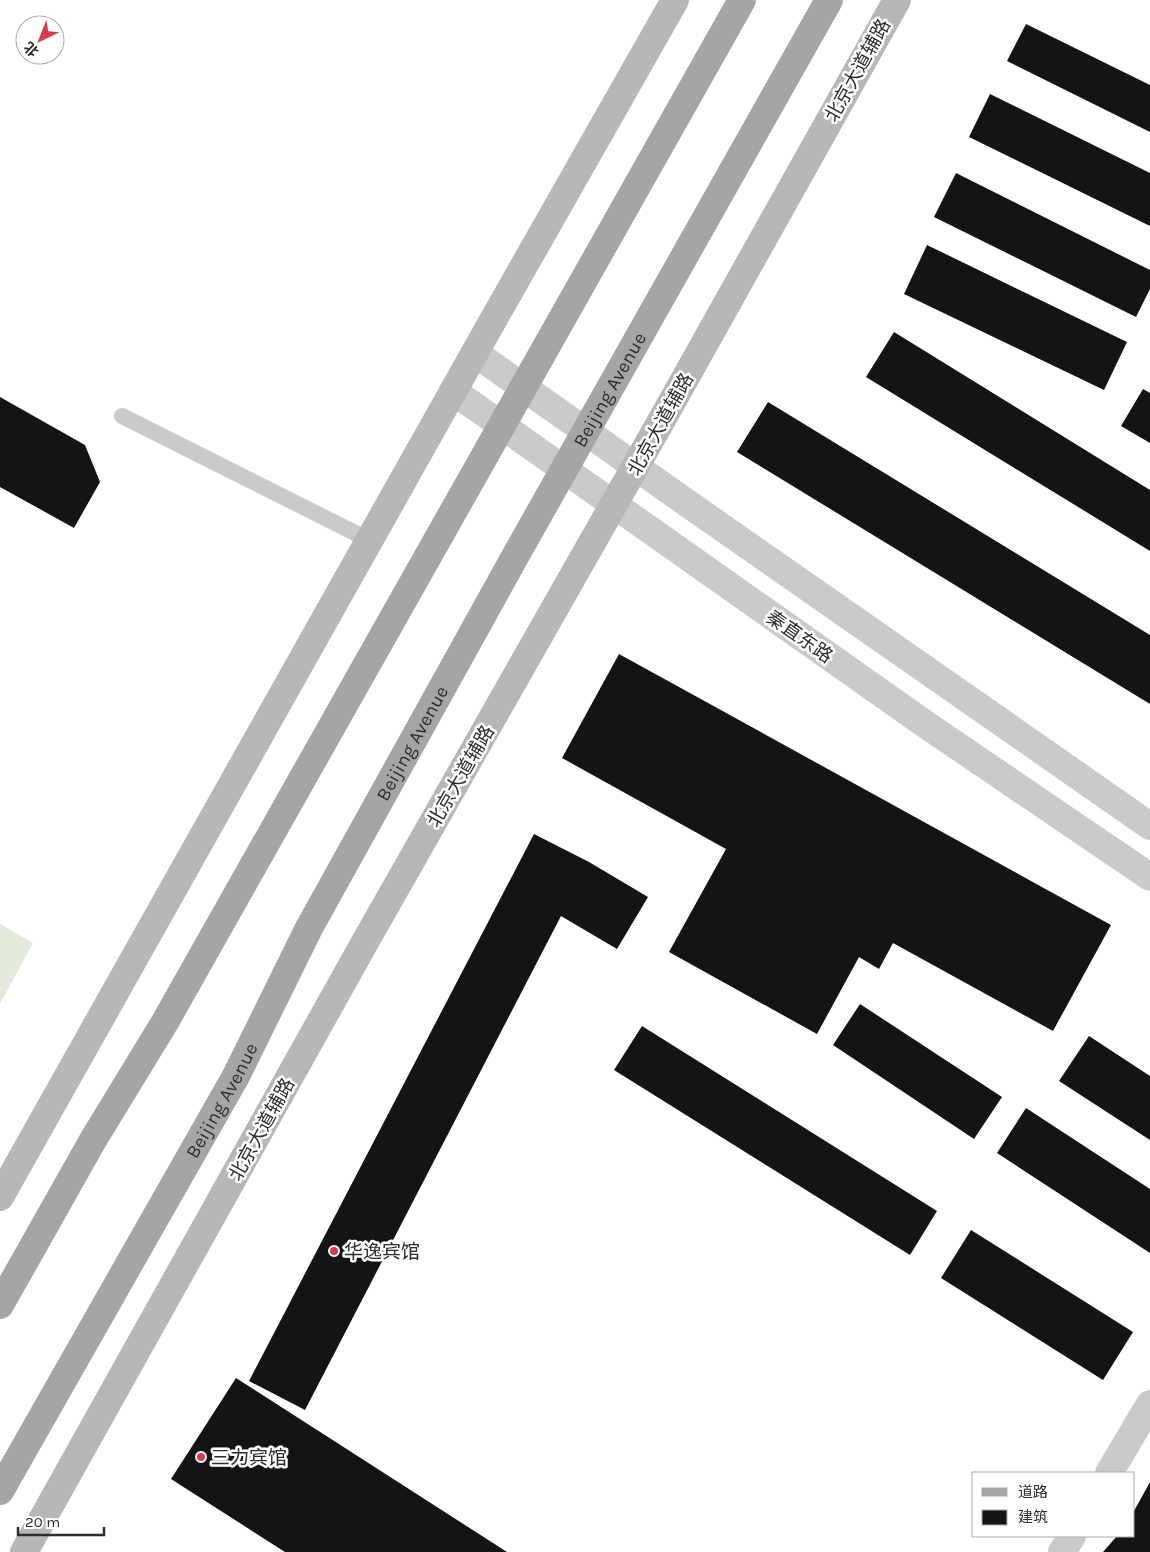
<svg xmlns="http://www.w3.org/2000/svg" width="1150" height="1552" viewBox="0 0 1150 1552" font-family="Karla,'Noto Sans SC',sans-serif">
	<rect width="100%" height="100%" fill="#fff"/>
	<!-- grass -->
	<path fill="#e3eadc" d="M0,924l33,19 -33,61z"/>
	<!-- building -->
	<path fill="#141414" d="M1026,24l124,61v47l-143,-71z
		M990,94l160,79v53l-181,-89z
		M956,173l194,97v19l-14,28 -202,-100z
		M927,245l200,97 -23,48 -200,-96z
		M894,332l256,158v61l-284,-174z
		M1143,389l7,4v50l-29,-17z
		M0,397l85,48 15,37 -26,46 -74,-41z
		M768,402l382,233v69l-413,-252z
		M619,654l492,271 -58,106 -160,-88 -14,26 -20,-12 -42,77 -148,-82 57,-103 -164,-91z
		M534,834l55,28 59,35 -31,52 -56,-33 -256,494 -56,-29z
		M860,1004l142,93 -28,42 -141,-94z
		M642,1026l295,185 -27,44 -296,-185z
		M1089,1036l61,40v64l-91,-59z
		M1026,1108l124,81v64l-153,-100z
		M971,1230l162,102 -30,48 -162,-102z
		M236,1378l271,174h-222l-114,-73z
		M1150,1482v70h-47l14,-16h17v-25z"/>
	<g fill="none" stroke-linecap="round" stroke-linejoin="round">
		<!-- service -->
		<path stroke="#cacaca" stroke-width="16" d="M122,416l247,124"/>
		<!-- minor -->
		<path stroke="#cacaca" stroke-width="28" d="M1109,1473l41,-69
			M1062,1552l10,-16"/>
		<!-- tertiary -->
		<path stroke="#cacaca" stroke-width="28" d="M475,353l212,150 463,323
			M453,391l472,333 225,153"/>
		<!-- secondary -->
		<path stroke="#b7b7b7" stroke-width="28" d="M0,1197l496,-882 179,-315
			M24,1552l341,-610 299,-526 233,-416"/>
		<!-- primary -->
		<g stroke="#a5a5a5" stroke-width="28">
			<path d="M0,1305l93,-165 72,-118 577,-1022"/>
			<path id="s1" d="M0,1491l236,-415 73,-148 208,-375 312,-553"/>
		</g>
	</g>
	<!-- markers -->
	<g fill="#d73d48" stroke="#fff" stroke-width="2">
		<circle cx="334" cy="1251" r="5"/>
		<circle cx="201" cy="1457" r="5"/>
	</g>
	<g text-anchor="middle" stroke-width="5" stroke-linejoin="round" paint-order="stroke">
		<!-- street labels -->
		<g font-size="19" fill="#2d2d2d" stroke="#fff">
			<text transform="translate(857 70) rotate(-61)" y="7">北京大道辅路</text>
			<text dy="7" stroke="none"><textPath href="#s1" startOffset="1259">Beijing Avenue</textPath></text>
			<text transform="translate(660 424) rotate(-61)" y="7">北京大道辅路</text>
			<text transform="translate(800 636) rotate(35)" y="7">秦直东路</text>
			<text dy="7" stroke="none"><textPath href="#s1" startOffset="854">Beijing Avenue</textPath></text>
			<text transform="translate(460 776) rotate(-60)" y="7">北京大道辅路</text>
			<text dy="7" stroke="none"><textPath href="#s1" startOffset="449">Beijing Avenue</textPath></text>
			<text transform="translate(261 1129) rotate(-61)" y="7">北京大道辅路</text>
		</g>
		<!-- poi labels -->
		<g font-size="19" fill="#2d2d2d" stroke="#fff" text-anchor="start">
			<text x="344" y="1258">华逸宾馆</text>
			<text x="211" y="1464">三力宾馆</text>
		</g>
	</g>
	<!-- legend -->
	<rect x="972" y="1472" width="162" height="65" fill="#ffffff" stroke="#ababab"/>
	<rect x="982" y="1488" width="25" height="8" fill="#a5a5a5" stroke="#ababab"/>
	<text x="1018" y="1497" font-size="15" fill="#2d2d2d">道路</text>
	<rect x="982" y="1510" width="25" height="15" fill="#141414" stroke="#ababab"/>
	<text x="1018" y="1522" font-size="15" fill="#2d2d2d">建筑</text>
	<!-- north arrow -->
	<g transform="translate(40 40) rotate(223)"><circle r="24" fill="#ffffff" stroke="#ababab"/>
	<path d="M0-4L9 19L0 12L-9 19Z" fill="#d73d48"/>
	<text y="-8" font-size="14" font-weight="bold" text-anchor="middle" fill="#2d2d2d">北</text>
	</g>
	<!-- scale -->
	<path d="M18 1527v8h86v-8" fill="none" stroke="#2d2d2d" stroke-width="2.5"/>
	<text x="25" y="1527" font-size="15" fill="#2d2d2d" stroke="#ffffff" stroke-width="4" paint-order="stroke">20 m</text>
</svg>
